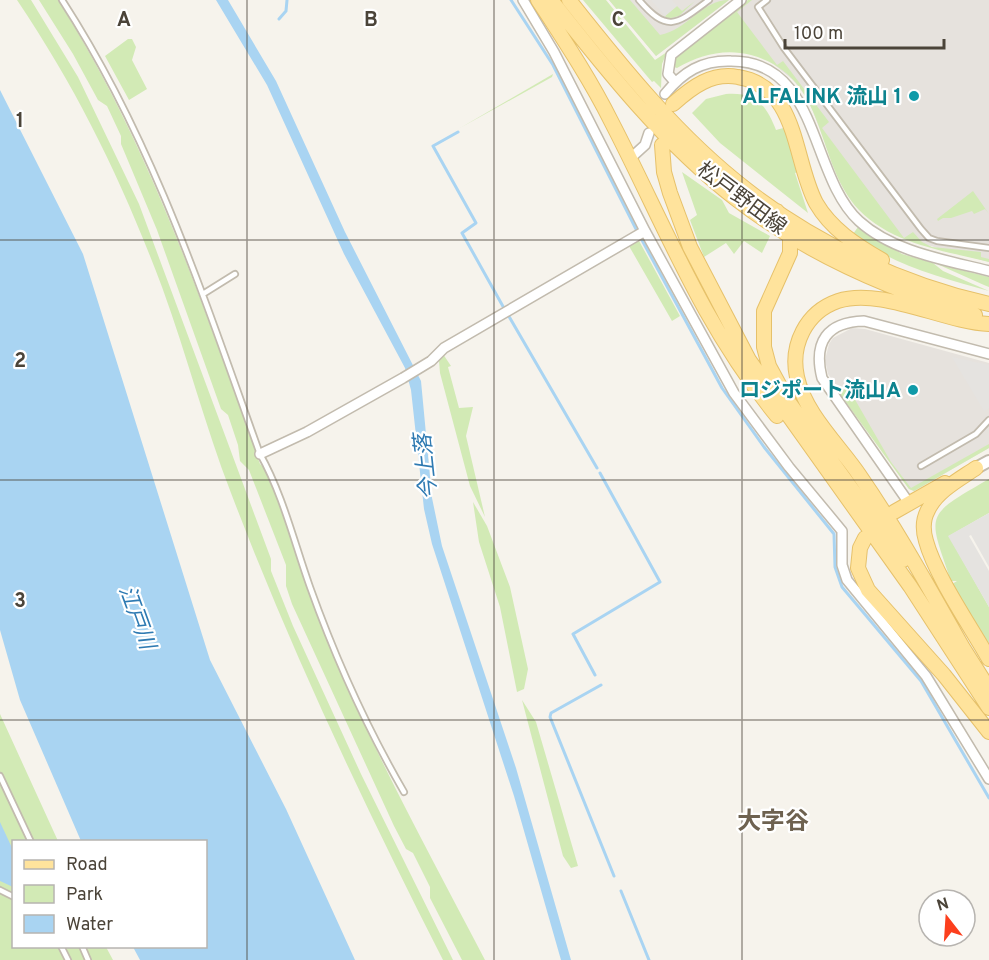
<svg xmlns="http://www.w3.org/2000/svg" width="989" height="960" viewBox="0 0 989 960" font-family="Overpass,'Noto Sans JP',sans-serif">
	<rect width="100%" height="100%" fill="#f6f3ec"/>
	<!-- industrial -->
	<path fill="#e6e2dd" d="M609,0h120l-73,56z
		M748,0h241v262l-84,-23 -19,-9 -26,-20 -20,-28 -31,-81 -16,-21 -21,-17 -39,-51z
		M852,328l13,1 124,34v85l-75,43 -5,-2 -81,-115 -3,-14 4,-16 4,-6z"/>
	<!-- green -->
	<path fill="#d2eab5" d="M17,0h14l47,77 61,127 132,355v12l22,55 68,148 92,186h-10c-78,-153 -151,-307 -212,-467 -26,-67 -44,-138 -69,-206 -40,-106 -82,-193 -145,-287z
		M39,0h19c91,144 145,304 202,464l7,6c23,64 43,130 70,193 43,102 97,199 148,297h-23l-32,-62v-11l-17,-34 -7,-4 -12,-23 -102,-222 -6,-18v-21l-37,-95 -9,-9 -2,-16 -10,-30 -7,-6 -64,-179 -36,-86v-8l-14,-30 -9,-6 -25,-46z
		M583,0h23l49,60 12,-8 -5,12 -1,24 -7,-7 -2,1z
		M609,0h21l30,35c27,-5 42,-35 69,-35l-73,56z
		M748,0h4l-15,12 40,53 6,-4 46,61 -7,6 82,110 9,-6 9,10 10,5 49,5v5l8,2v3c-44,-11 -97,-18 -130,-52 -46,-50 -29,-133 -108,-155 -27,-7 -51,0 -74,13l-6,-2 7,-13z
		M695,1l-16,15 -12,3 -2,-3 12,-10 5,5z
		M128,39h4l4,8 -4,13 15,29 -18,11 -24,-44z
		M553,74l-1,3 -92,51z
		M726,94c29,-2 40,10 50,36l11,-3 13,44 -5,2 13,40 -88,-70 -28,-30 14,-14z
		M682,172l40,28 7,13 41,23 -8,17 -18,-12 -10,13 -8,-11 -22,14 -14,-37 7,-5z
		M973,191l16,23 -4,-5 -11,5 -2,-3 -21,7h-8l-5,3 -1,-2z
		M858,227l44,27 31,9 10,8 46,20c-47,-13 -98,-26 -136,-57z
		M638,239l42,77 -8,5 -43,-75 -77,45 -2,-2z
		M937,264l52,13v10l-5,-2z
		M443,354l8,12 -3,1 11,41 14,-1 -7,29 19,81 -15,-31 -30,-113 -1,-12z
		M846,384l45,78 20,26 78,-44v4l-75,43 -5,-2 -72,-99z
		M989,479v34l-40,23 40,71v37l-37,-60 5,-3h-6c-23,-68 -28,-64 38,-102z
		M473,502l14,24 23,61 18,82 -4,20 -7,3 -17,-85 -21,-65z
		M522,700l14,22 42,144 -7,2 -8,-12z
		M0,714l58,127 -44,1v104l92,1 7,13h-113z"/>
	<!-- parking -->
	<path fill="#e5e3e0" d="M651,0h21l5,6 -12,10z
		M952,357l37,8v43l-5,3z
		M989,513v54l-18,-32 -2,1 20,35v36l-41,-71z"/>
	<!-- water -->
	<path fill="#a9d4f2" d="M216,0h12l48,81 69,151 76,149 11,117 10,48 74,222 55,192h-10l-47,-164 -82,-252 -8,-35 -13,-119 -6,-22 -61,-114 -77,-169z
		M0,90l83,164 127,406 76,149 69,151h-215l-7,-13 73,-1v-104l-125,-1 -61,-141 -20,-70z
		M0,822l13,28v37l-13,-6z"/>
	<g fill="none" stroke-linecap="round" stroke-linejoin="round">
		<!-- stream -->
		<path stroke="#a9d4f2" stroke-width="3" d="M511,0l42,65 83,164 86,159 42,59 70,87 1,33 7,20 79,94 68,117
			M279,19l7,-8 1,-11
			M458,132l-25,14 43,77 -14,10 43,77
			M507,313l90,155
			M595,675l-22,-41 87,-52 -60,-109
			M601,685l-50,28 -1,4 64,159
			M621,891l28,69"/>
		<!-- service casing -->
		<g stroke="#c2bbae" stroke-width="8">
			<path id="service" d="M62,0c91,140 142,298 198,454 23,41 34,88 50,133 25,70 57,141 94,205
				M639,0c29,34 38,24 70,0
				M767,0l-9,7 26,41 137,181 8,9 8,3 52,7
				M203,294l32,-20
				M921,466l55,-32 13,-14
				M0,776l31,66
				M0,890l14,7
				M61,946l7,14
				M82,946l6,14"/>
		</g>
		<!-- minor casing -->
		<g stroke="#c2bbae" stroke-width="12">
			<path id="minor" d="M523,0l31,52 91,179 89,162 55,74 53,64v34l5,15 79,96 63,103
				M675,82l-7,-8 3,-19 70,-55
				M665,94c18,-22 37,-34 66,-33 89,0 78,114 128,160 34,31 87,39 130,50
				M634,155l11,-10 4,-12
				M260,454l47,-22 96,-54 28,-17 13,-13 201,-117
				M909,503l-87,-125c-9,-36 5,-56 42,-57l125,33"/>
		</g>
		<!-- tertiary casing -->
		<g stroke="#c2bbae" stroke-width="14">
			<path id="tertiary" d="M976,468l13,-7"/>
		</g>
		<!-- primary casing -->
		<g stroke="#e6c16a" stroke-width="16">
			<path id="primary" d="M538,0c26,40 52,79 73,121 54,104 90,202 166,295
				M551,0c56,71 113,143 185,199 71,55 154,91 239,116
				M569,0c53,67 109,137 178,190 69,54 156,95 242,114
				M673,104c19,-17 39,-32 65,-27 61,10 55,83 78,126 15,26 40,42 66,57
				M662,145l2,27 6,21 20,54 59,113 161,226 79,122
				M777,211l13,20v22l-26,58v36l5,19 19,35 115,159
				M976,468c-16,11 -39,23 -48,42 -5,9 -5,21 -2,31 9,34 45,86 63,118
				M894,512l51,-29
				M865,538l-5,10 -2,20 10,22 76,85 45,57
				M958,640l31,49
				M963,648c-33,-58 -65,-117 -103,-172 -20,-30 -55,-62 -63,-99 -7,-32 9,-65 41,-76 43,-14 106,21 151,23"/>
		</g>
		<!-- service -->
		<use href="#service" stroke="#fff" stroke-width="4.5"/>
		<!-- minor -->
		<use href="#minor" stroke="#fff" stroke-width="9"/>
		<!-- tertiary -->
		<use href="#tertiary" stroke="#fff" stroke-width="10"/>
		<!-- primary -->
		<use href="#primary" stroke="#ffe39c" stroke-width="14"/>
	</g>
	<!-- grid -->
	<path fill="none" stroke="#4b4439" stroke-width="1.5" stroke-opacity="0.55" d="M247,0v960M494,0v960M742,0v960M0,240h989M0,480h989M0,720h989"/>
	<!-- markers -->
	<g fill="#0f9aa8" stroke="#fff" stroke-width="2">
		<circle cx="914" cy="96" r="6"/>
		<circle cx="913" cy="390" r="6"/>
	</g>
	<g text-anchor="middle" stroke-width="4.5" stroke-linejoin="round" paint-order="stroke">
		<!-- culture labels -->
		<g font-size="21" font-weight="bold" fill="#0d838f" stroke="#fff" text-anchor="end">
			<text x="902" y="103">ALFALINK 流山 1</text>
			<text x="901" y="397">ロジポート流山A</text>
		</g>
		<!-- street labels -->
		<g font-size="21" fill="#4b4439" stroke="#fff">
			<text transform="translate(742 198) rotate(37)" y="7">松戸野田線</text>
		</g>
		<!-- water labels -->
		<g font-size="22" font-style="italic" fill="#2e7ab2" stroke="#fff">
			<text transform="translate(425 467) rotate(-96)" y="8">今上落</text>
			<text transform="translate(138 617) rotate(70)" y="8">江戸川</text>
		</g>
		<!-- quarter labels -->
		<g font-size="24" font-weight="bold" fill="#6e6250" stroke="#fff">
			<text x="773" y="829">大字谷</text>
		</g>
	</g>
	<g font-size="20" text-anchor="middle" font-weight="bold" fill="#4b4439" stroke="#fff" stroke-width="4.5" stroke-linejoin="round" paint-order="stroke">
		<text x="124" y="26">A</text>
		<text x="371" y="26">B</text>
		<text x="618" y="26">C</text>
		<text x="20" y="127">1</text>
		<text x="20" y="367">2</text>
		<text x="20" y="607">3</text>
	</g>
	<!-- legend -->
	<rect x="12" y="840" width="195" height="108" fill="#ffffff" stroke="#b7b4b0" stroke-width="1.5"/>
	<rect x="24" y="860" width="30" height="9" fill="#ffe39c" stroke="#b7b4b0" stroke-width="1.5"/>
	<text x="66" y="870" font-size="18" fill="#4b4439">Road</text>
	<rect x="24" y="885" width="30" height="18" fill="#d2eab5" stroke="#b7b4b0" stroke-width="1.5"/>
	<text x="66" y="900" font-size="18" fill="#4b4439">Park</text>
	<rect x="24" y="915" width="30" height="18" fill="#a9d4f2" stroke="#b7b4b0" stroke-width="1.5"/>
	<text x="66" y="930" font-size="18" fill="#4b4439">Water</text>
	<!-- north arrow -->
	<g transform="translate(947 918) rotate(343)"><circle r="28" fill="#ffffff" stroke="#b7b4b0" stroke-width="1.5"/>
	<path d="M0-4.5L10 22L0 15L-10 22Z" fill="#fc3f1d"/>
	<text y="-9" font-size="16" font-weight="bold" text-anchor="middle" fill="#4b4439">N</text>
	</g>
	<!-- scale -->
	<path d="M785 39v9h159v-9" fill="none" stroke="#4b4439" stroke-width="3"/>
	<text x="794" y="39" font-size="18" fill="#4b4439" stroke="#ffffff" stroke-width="4.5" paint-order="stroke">100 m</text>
</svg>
